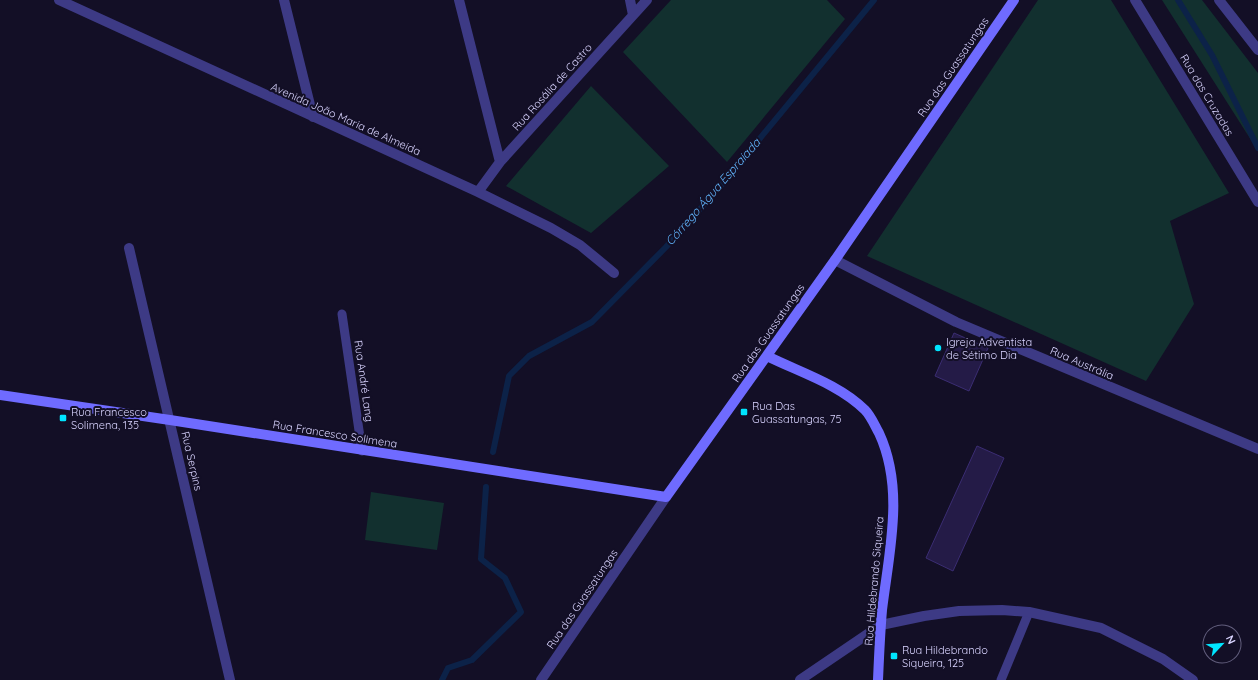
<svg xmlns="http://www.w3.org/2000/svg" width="1258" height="680" viewBox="0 0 1258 680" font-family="Quicksand,sans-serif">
	<rect width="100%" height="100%" fill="#130f26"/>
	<!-- green -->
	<path fill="#12302f" d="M671,0h156l18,19 -118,143 -104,-110z
		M1038,0h73l118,193 -59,28 24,83 -48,77 -279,-125z
		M1162,0h40l56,73v78z
		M591,86l78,80 -78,67 -85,-47z
		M371,492l73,11 -7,47 -72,-10z"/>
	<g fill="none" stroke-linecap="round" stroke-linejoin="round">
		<!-- stream -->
		<path stroke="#0c2248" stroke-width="6" d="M1178,0l34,55 46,93
			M493,452l16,-76 20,-20 63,-34 74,-75 53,-59 155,-188
			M442,680l6,-12 24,-8 49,-48 -16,-34 -24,-19 5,-72"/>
	</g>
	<!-- building -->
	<path fill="#241b47" stroke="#3b2d73" d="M954,333l34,15 -19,43 -34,-15z
		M977,446l27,12 -51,113 -27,-13z"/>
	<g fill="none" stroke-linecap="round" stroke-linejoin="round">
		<!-- lane -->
		<path stroke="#3d3a85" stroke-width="9" d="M342,314l20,137
			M1001,680l28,-68"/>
		<!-- street -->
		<path stroke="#3d3a85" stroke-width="10" d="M59,0l419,192 73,36 29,17 34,28
			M284,0l29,117
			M459,0l41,162
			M630,0l3,15
			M1135,0l123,202
			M1219,0l39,50
			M478,192l22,-30 147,-162
			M129,248l101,432
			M835,260l121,62 302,127
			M541,680l125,-183
			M800,680l81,-55 43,-9 35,-5 43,-1 27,2 72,16 62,31 30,21"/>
		<!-- secondary -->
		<path stroke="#6f6bff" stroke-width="10" d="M767,356c32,16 72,28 98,54 6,6 10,16 14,23 26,56 10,119 3,177 -2,23 -3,47 -4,70
			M0,395l170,25 496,77 169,-237 179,-260"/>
	</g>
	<!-- markers -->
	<g fill="#00e5ff" stroke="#130f26" stroke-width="1.5">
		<circle cx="938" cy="348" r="4"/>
		<rect x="740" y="408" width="8" height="8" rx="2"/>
		<rect x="59" y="414" width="8" height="8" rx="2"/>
		<rect x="890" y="652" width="8" height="8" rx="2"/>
	</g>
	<g text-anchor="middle" stroke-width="4" stroke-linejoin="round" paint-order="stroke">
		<!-- street labels -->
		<g font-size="11" fill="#d9d4ff" stroke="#130f26">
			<text transform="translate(953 67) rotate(-56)" y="4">Rua das Guassatungas</text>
			<text transform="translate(552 87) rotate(-48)" y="4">Rua Rosália de Castro</text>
			<text transform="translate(1207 95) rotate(59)" y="4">Rua das Cruzadas</text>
			<text transform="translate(346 119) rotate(24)" y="4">Avenida João Maria de Almeida</text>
			<text transform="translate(768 333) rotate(-55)" y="4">Rua das Guassatungas</text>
			<text transform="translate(1082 363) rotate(23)" y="4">Rua Austrália</text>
			<text transform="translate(364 381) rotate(82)" y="4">Rua André Lang</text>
			<text transform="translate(335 434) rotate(9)" y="4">Rua Francesco Solimena</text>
			<text transform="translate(192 461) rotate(77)" y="4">Rua Serpins</text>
			<text transform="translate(874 581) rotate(-85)" y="4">Rua Hildebrando Siqueira</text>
			<text transform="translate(582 599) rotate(-56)" y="4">Rua das Guassatungas</text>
		</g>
		<!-- poi labels -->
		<g font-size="11" fill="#d9d4ff" stroke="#130f26" text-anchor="start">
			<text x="946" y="346">Igreja Adventista<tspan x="946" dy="13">de Sétimo Dia</tspan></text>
			<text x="752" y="410">Rua Das<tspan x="752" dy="13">Guassatungas, 75</tspan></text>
			<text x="71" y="416">Rua Francesco<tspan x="71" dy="13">Solimena, 135</tspan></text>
			<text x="902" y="654">Rua Hildebrando<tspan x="902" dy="13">Siqueira, 125</tspan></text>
		</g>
		<!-- water labels -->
		<g font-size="12" font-style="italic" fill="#62b6ff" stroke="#130f26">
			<text transform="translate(713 192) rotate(-49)" y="4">Córrego Água Espraiada</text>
		</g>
	</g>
	<!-- north arrow -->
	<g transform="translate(1222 644) rotate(64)"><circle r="19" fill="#130f26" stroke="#625e7d"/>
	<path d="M0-3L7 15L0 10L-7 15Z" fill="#00e5ff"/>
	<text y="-6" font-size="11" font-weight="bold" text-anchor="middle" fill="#d9d4ff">N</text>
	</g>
</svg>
